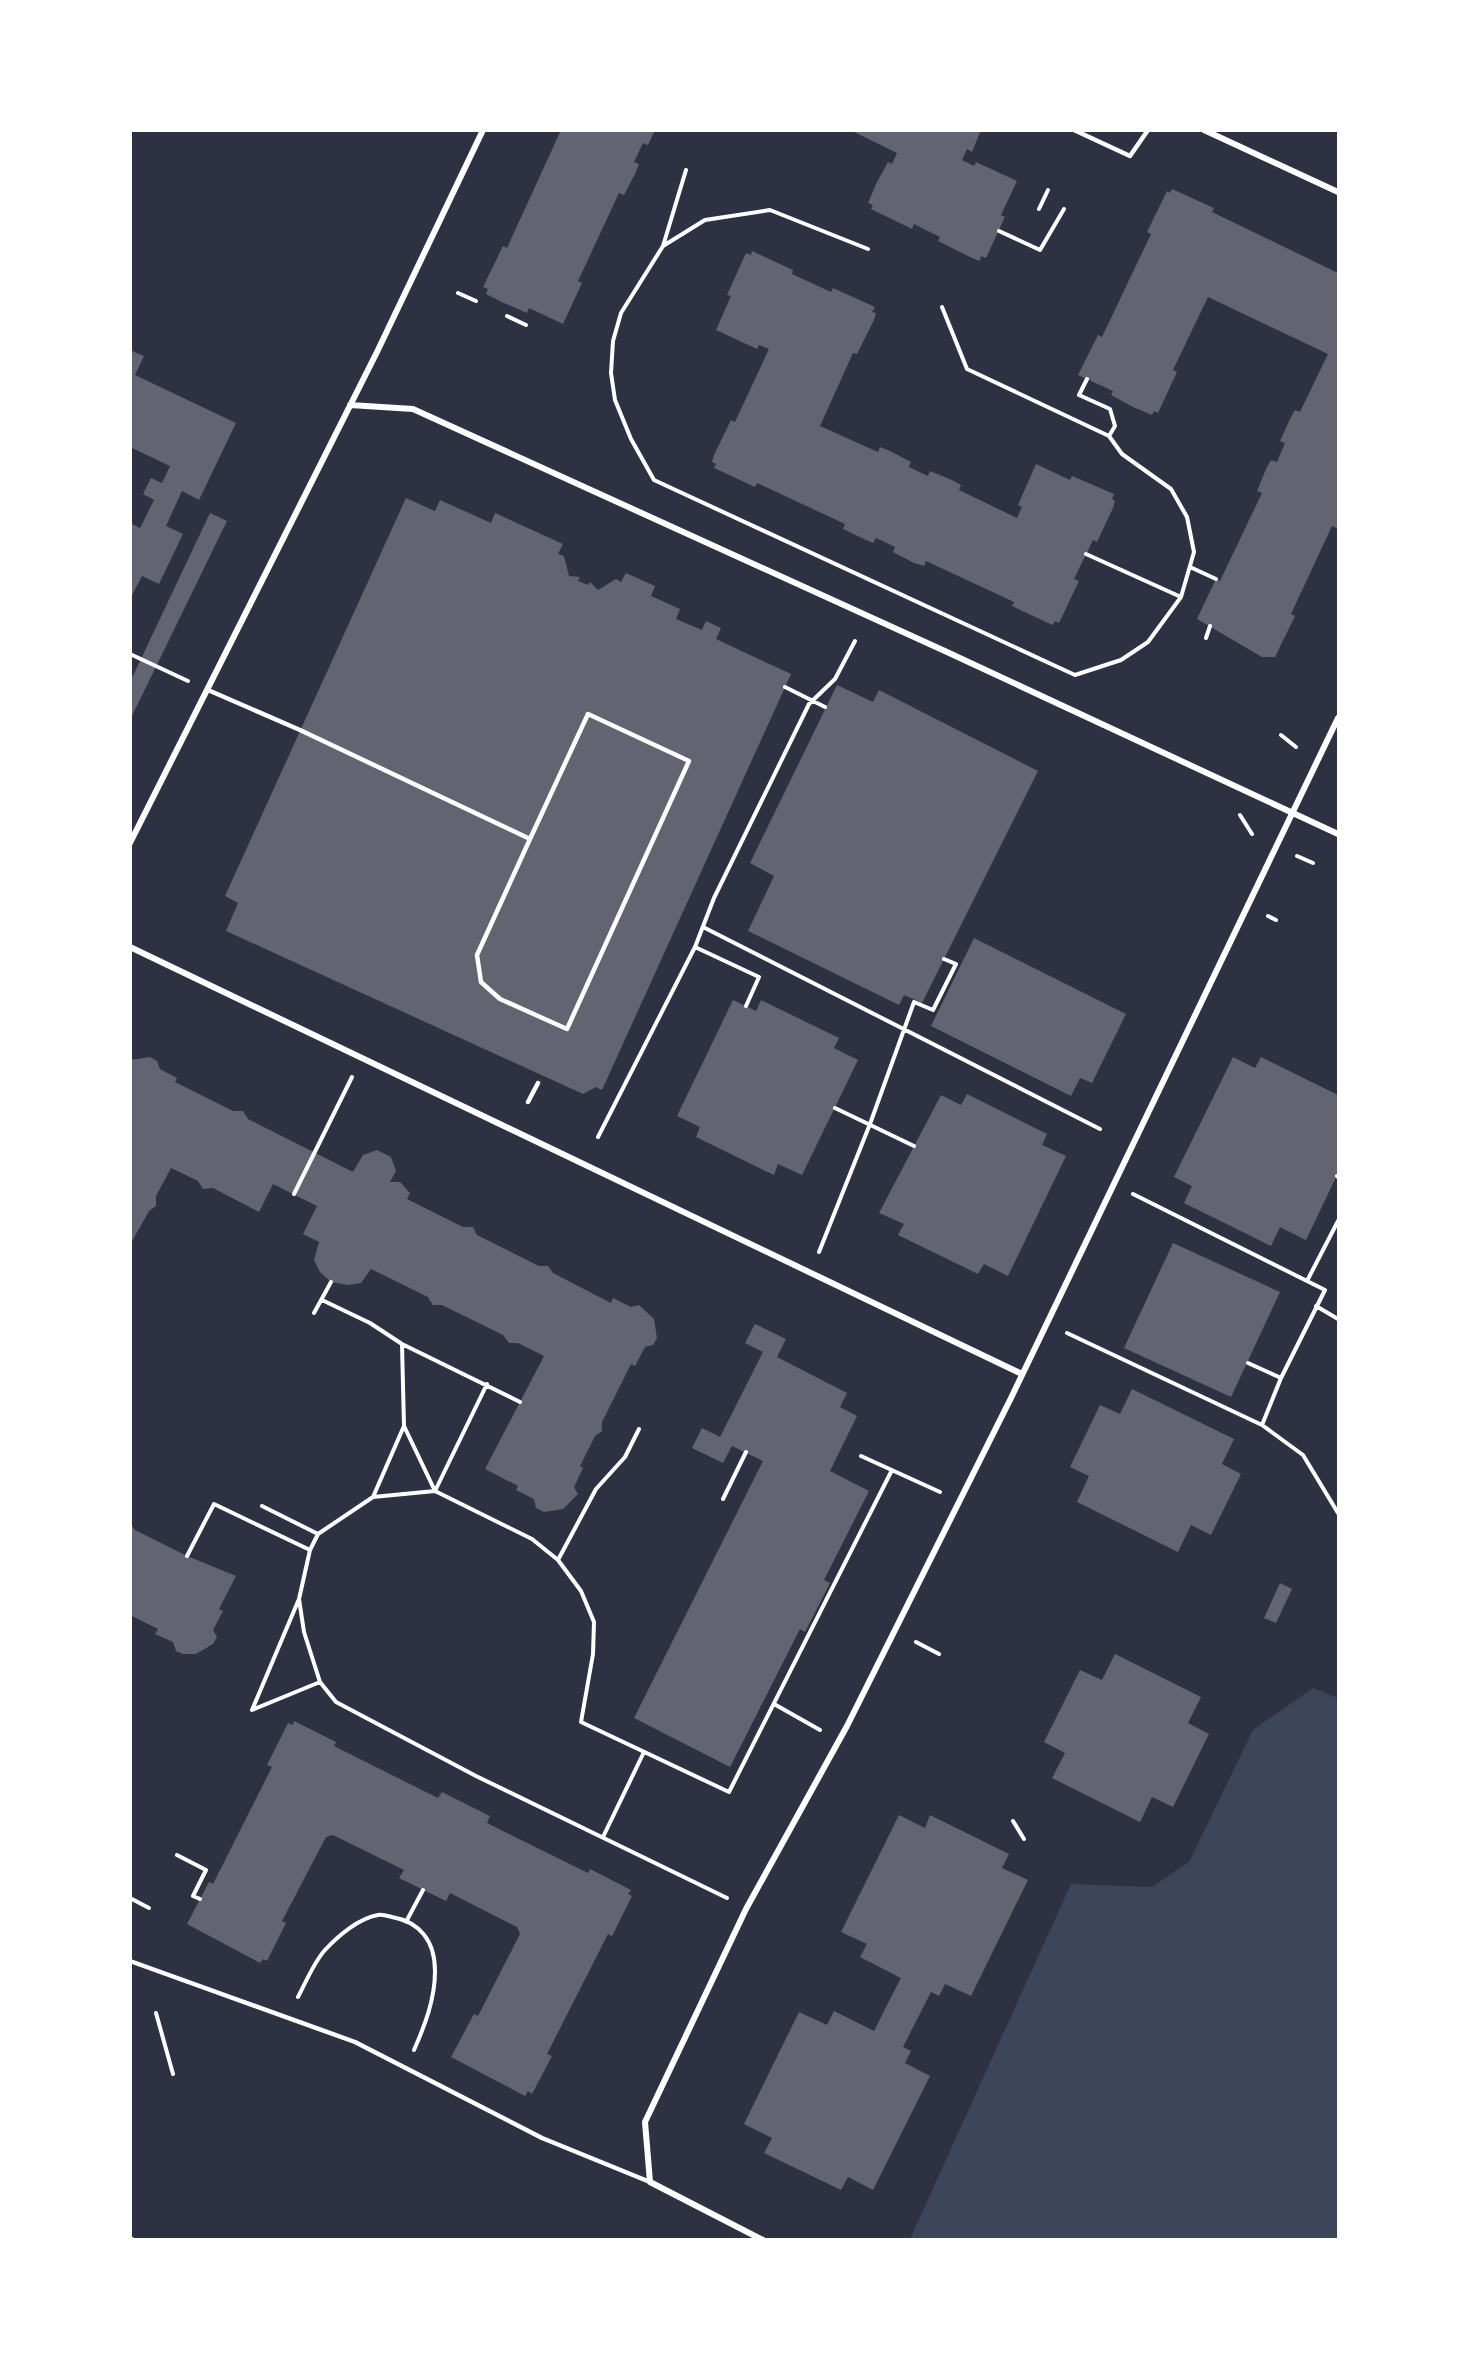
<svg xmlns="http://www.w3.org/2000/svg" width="1469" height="2370" viewBox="0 0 1469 2370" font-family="Poppins,sans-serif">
	<rect width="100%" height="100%" fill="#2d3142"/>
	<!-- green -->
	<path fill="#3c4559" d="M1313,1688l25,10v541h-428l161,-355 81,3 37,-25 64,-132z"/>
	<!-- building -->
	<path fill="#626471" d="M561,130h94l-7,15 -5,-2 -9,19 5,2 -4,10 -11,21 -5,-2 -41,88 4,2 -19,41 -34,-16 -2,5 -23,-10 -18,-9 2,-5 -5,-2 20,-41 4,2z
		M850,130h131l-9,22 -5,-3 -5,11 12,6 2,-4 41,19 -16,34 4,2 -19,41 -5,-2 -1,5 -8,-3 -34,-17 2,-4 -26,-13 -2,5 -41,-20 2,-4 -5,-2 8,-19 12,-22 4,2 5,-11z
		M1172,189l42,19 -2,4 126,61v256l-6,-3 -41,88 4,2 -20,41h-13l-65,-38 19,-40 4,2 42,-88 -5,-2 9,-22 5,-9 6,2 8,-19 -5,-2 10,-22 5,-9 5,2 28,-58 -120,-57 -35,73 4,2 -19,41 -4,-2 -2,4 -19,-8 -22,-12 2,-4 -35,-16 20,-40 4,2 49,-103 -4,-2 20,-41 3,2z
		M752,251l41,19 -1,4 39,18 2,-4 42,19 -3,5 4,1 -2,7 -17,34 -4,-1 -33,73 58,26 2,-5 10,4 21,11 -2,5 19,9 2,-5 22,9 9,5 -2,5 58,28 5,-11 -4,-2 18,-41 34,16 2,-4 42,18 -2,5 3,2 -2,7 -16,34 -4,-2 -19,39 5,2 -20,42 -4,-2 -2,4 -7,-3 -34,-16 2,-4 -88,-41 -2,5 -10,-3 -21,-11 2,-5 -19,-9 -3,5 -9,-4 -21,-10 2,-5 -88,-41 -2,4 -41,-19 2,-4 -4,-2 2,-7 17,-35 4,2 34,-73 -10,-4 -2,4 -41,-19 15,-34 -4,-1 19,-42 5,2z
		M130,350l14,6 -9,19 101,48 -37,77 -17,-9 -16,35 17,8 -24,50 -17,-8 -12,23v-76l10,5 14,-28 -11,-6 8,-16 11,5 8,-17 -40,-19z
		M406,498l29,13 5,-11 51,23 4,-10 68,31 -5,10 6,2 5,20 11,1 -2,4 10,4 2,-3 8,8 18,-11 5,3 5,-9 29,13 -4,10 29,13 -4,10 26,11 4,-9 15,7 -5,11 75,35 -189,416 -6,-3 -13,7 -357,-163 12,-28 -13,-7z
		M210,513l17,8 -97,199v-38z
		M837,685l36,17 6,-12 159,81 -116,232 -18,-8 -5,10 -151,-74 26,-55 -24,-13z
		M974,938l152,76 -34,69 -12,-5 -9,18 -140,-70z
		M733,1000l23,11 5,-11 78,38 -5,10 24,12 -56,115 -24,-11 -4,11 -78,-38 4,-10 -23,-11z
		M150,1057l7,4 3,8 17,9 -2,4 58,29h10l5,8 105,53 10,-17 14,-5 14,7 5,14 -6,11h10l10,11 -3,6 56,28h10l4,8 62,31h9l5,7 58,30 2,-5 18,9 8,-2 15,14 3,19 -4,7 -8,2 -10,19 -4,-2 -29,58v9l-7,5 -15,30 3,2 -9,19 4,7 -15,15 -19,3 -8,-4 -2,-9 -18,-9 2,-4 -33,-17 59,-113 -26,-13h-9l-6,-8 -61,-30h-9l-5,-8 -57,-28 -10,14 -13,2 -17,-3 -11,-10 -6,-12 5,-18 -16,-8 14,-28 -44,-22 -14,28 -46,-24 -10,1 -5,-8 -27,-13 -15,28v10l-7,5 -19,34v-185z
		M1233,1057l22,11 6,-11 77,38 -1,15 1,1v62l-32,67 -26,-13 -9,19 -87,-43 8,-17 -18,-9z
		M967,1094l80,40 -5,11 24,11 -58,120 -24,-12 -6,10 -80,-39 6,-11 -25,-11 62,-118 20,10z
		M1173,1243l107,49 -49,105 -107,-49z
		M755,1324l31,15 -9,18 70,36 -7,14 17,9 -27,55 39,20 -45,89 6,3 -25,49 -5,-3 -70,138 -96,-49 129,-257 -31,-15 -9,17 -31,-15 10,-20 18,9 43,-85 -18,-9z
		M1132,1389l102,50 -12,25 19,10 -30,61 -20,-10 -13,27 -101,-50 12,-26 -19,-9 30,-62 20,9z
		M130,1523l5,7 52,26 49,20 -17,33 4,2 -10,19 4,7 -4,7 -17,10h-13l-7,-3 -3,-9 -18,-8 3,-5 -28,-14z
		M1280,1583l12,6 -16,34 -12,-5z
		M1115,1654l86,43 -13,26 21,11 -36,73 -21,-10 -12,25 -88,-44 13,-25 -21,-11 36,-72 22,10z
		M294,1721l42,21 -2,4 104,52 4,-6 48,24 -3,7 101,50 2,-4 41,21 -3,4 4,2 -20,40 -4,-2 -61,120 5,2 -20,38 -4,-3 -3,5 -74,-39 23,-43 4,2 42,-82 -3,-7 -67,-34 -4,8 -47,-23 5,-8 -71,-35 -7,2 -44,84 4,2 -19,38 -4,-2 -3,4 -73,-39 22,-42 4,2 59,-117 -5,-2 21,-42 5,2z
		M899,1815l26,13 5,-13 79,39 -7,14 26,12 -57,116 -26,-12 -6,12 -8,-4 -28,55 8,4 -6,12 25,13 -57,114 -25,-13 -7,13 -77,-37 8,-15 -28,-14 55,-112 28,13 7,-14 40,20 15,-30 12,-23 -41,-21 7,-13 -26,-12z"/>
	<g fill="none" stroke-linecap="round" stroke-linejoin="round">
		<!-- path -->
		<path stroke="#fff" stroke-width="4" d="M1039,209l9,-19
			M999,231l41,19 24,-41
			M663,246l23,-76
			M868,249l-98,-39 -65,10 -42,26 -42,67 -8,28 -2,32 4,27 16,39 23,41 421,195 46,-15 27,-18 33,-45 13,-45 -7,-35 -16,-28 -49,-35 -13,-18 -142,-67 -25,-62
			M458,293l18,8
			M507,316l19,9
			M1087,379l-8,16 31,14 5,17 -6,10
			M1086,554l95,43
			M1190,567l26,12
			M1206,638l4,-12
			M130,654l58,27
			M785,687l40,20
			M1281,735l15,12
			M1240,815l12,19
			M1297,856l16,7
			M1268,916l8,4
			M703,927l397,202
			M695,947l64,30 -13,29
			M835,1108l79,38
			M598,1137l97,-190 19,-49 95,-194 26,-25 20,-38
			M1337,1176l1,1
			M294,1194l58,-117
			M1133,1194l192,96 -44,88
			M819,1252l51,-128 44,-122 19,8 23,-46 -12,-5
			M1307,1281l31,-60
			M322,1300l48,23 32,21 118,58
			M1316,1306l22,13
			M314,1313l17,-31
			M1067,1333l195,92
			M1248,1363l33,15 -19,47 41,30 35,58
			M404,1426l31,65 52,-107
			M861,1456l79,36
			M373,1497l62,-6 97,48 26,21 23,31 13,31 -1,32 -12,68 148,70 163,-322
			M723,1499l23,-47
			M262,1506l56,28
			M310,1550l-11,49 -47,111 68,-28
			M187,1556l27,-52 96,46 8,-16 55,-37 31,-71 -2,-82
			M558,1560l38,-71 29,-32 14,-28
			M299,1599l5,33 16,50 16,20 140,74 251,122
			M916,1642l23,12
			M774,1704l46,26
			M1013,1821l11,18
			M603,1837l41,-85
			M177,1855l29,15 -13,26 7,3
			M130,1898l19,10
			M407,1920l16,-30
			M298,1997c8,-15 16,-35 27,-47 13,-14 34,-32 53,-35 4,-1 10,1 14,2 28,5 43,24 43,54 0,28 -10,54 -21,79
			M156,2013l17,61
			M130,2238l4,2"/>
		<!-- service -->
		<path stroke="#fff" stroke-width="4.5" d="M1074,130l56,26 18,-26
			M208,690l92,40 230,109 -53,116 4,27 19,17 67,30 122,-268 -101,-47 -58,125
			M528,1102l10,-19
			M130,1961l225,81 187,96 108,44"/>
		<!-- minor -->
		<path stroke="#fff" stroke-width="6" d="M1204,130l134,62
			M350,405l63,4 534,243 391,182
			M130,843l247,-491 106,-222
			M130,947l892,427
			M763,2240l-113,-58 -5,-60 101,-213 101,-183 164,-328 327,-680"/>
	</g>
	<!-- border -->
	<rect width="1469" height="2370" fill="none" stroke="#ffffff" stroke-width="264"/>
</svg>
